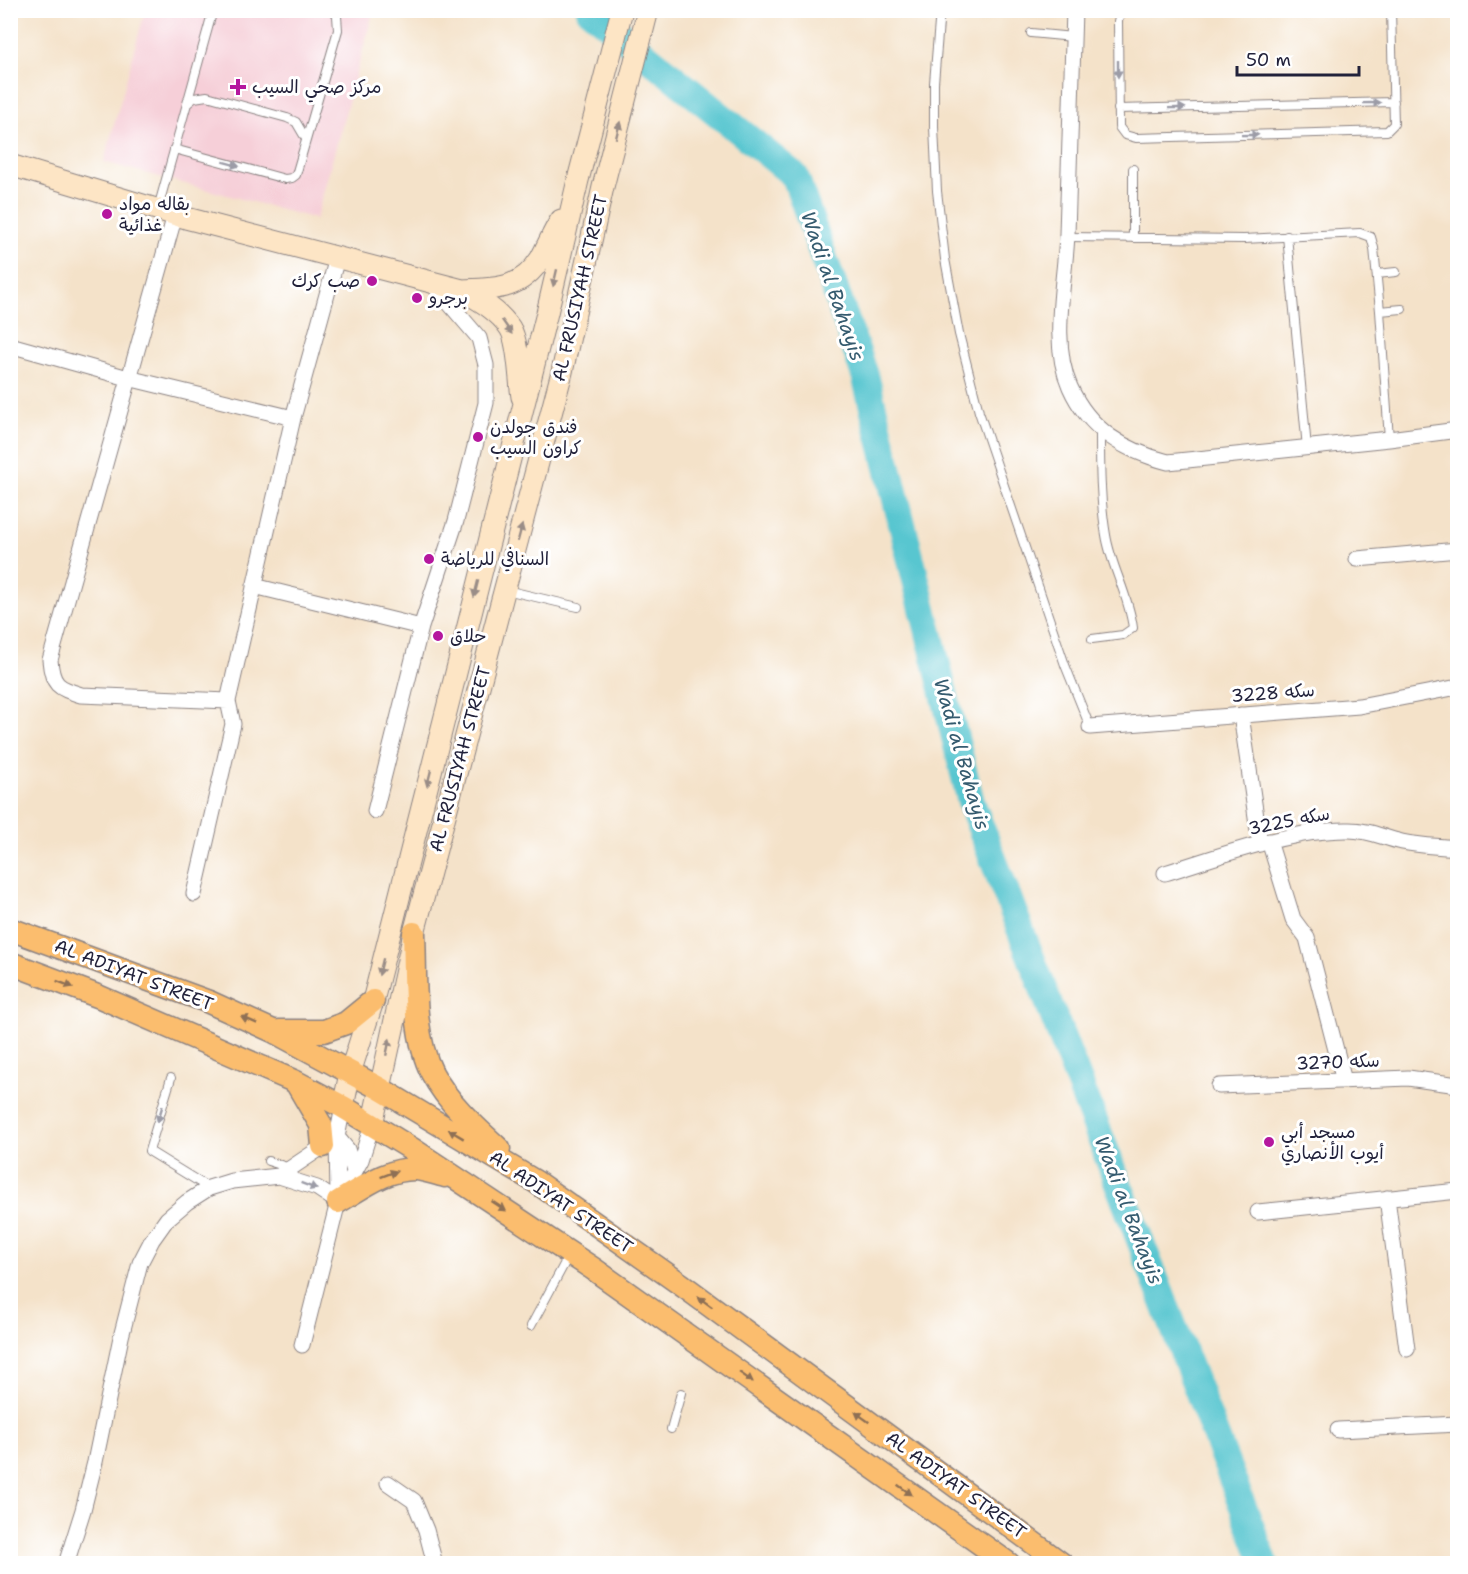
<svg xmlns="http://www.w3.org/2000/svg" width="1468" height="1574" viewBox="0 0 1468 1574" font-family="'Shantell Sans','Playpen Sans Arabic',sans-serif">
	<rect width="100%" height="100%" fill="#fff"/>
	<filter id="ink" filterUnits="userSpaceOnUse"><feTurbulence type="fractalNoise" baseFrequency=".0167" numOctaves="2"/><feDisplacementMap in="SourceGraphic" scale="12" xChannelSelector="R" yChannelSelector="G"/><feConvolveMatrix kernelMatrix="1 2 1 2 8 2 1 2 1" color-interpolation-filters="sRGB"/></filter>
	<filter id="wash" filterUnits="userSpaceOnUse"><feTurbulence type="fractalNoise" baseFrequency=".008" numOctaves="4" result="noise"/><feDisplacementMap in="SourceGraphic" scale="24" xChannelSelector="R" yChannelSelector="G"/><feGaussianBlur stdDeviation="1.35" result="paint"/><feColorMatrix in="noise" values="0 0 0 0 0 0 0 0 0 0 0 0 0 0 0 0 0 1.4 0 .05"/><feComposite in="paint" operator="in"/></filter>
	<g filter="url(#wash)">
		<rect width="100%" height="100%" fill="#f4e2c9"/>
		<!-- built -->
		<path fill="#f6cfd8" d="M371,10l2,3 -57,206 -212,-57 41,-151z"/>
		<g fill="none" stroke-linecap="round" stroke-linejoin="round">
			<!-- river -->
			<path stroke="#59c6d0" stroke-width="28" d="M590,10l205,166 70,199 106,427 294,762"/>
		</g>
	</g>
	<g filter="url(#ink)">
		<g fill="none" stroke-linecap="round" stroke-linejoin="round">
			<!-- lane casing -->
			<g stroke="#8b8282" stroke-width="10">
				<path id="lane" d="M940,10l-6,73v44l3,64 8,68 14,75 20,78 86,253 25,62
					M1121,10l-3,11 1,106 6,8 11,3 251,-7 7,-7 -3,-114
					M1031,33l42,4
					M187,104l7,-6 13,-2 80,22 9,4 10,17
					M1118,109l276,-7
					M174,149l111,30 7,-1 4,-3 42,-145 -1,-14 -3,-6
					M1133,169v69
					M158,208l55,-198
					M1287,236l20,212
					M1067,237l177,2 116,-6 11,4 3,11 6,63 9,128
					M1377,274l19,-2
					M1380,311l22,-2
					M506,590l72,17
					M1092,639l31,-4 10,-7c-4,-33 -22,-61 -27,-93 -6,-34 -6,-71 -6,-106
					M171,1078l-22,73 60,37
					M268,1161l22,7
					M531,1326l38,-71
					M671,1429l10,-36"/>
			</g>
			<!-- street casing -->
			<g stroke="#8b8282" stroke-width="17">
				<path id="street" d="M1074,10c-2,75 -4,150 -7,224 -2,49 -17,108 3,153 19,43 55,64 98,75l221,-23 69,-9
					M175,215l-125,445c2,25 8,28 31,35l147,6
					M10,345l118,33 165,40
					M1357,559l101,-9
					M254,586l167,41
					M1241,715l19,129
					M1090,727l269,-21 99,-19
					M375,811l46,-184 35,-106 30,-118v-38l-7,-27 -48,-56
					M1269,841l24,78 14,19 37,143
					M1165,873c55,-17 127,-44 184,-43 21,0 34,8 53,12 18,4 37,4 56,6
					M194,894l39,-170 -5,-23 65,-283 44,-160
					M1219,1086l189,-8 50,7
					M279,1176l38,12 21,14
					M1387,1198l20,151
					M338,1199l-1,-62 6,-30
					M1258,1212l200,-21
					M302,1345l36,-143 23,-42 11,-35
					M1338,1430l120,-6
					M388,1483l26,18 12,29 9,34
					M66,1564l17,-54 12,-48 26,-125 19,-74 12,-23 15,-21 20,-17 22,-14 23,-7 47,-5 58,-39 10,12 7,22"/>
			</g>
			<!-- secondary casing -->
			<g stroke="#8b8282" stroke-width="23">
				<path id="secondary" d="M10,165l176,53 276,72c34,-1 59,0 79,-32 7,-13 12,-26 20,-38
					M462,290c17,10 37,21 48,38 9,14 9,51 12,69
					M343,1107l7,-34 23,-72 174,-688 31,-133 44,-170
					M372,1125l42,-192 148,-561 41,-185 45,-177"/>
			</g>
			<!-- primary casing -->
			<g stroke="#8b8282" stroke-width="25">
				<path id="primary" d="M10,929l199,73 64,29 106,57 157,94 146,103 380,279
					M414,933c2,44 -2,101 18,140 16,30 43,54 67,76
					M10,963l90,34 196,85 47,25 69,42 183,121 414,294
					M279,1031h45l22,-8 27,-22
					M297,1084l24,41 2,21
					M338,1202c24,-14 49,-34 79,-33 9,1 19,5 28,7"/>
			</g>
			<!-- lane -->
			<use href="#lane" stroke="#fff" stroke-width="8"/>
			<!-- street -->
			<use href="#street" stroke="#fff" stroke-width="15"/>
			<!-- secondary -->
			<use href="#secondary" stroke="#fde5c5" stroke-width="21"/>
			<!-- primary -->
			<use href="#primary" stroke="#fbbd6e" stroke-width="22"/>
		</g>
		<!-- one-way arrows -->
		<defs><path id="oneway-solid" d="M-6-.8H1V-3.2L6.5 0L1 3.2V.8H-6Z" transform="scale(1.5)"/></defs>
		<g fill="#9c9ca7">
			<use href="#oneway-solid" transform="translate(1118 69) rotate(90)"/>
			<use href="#oneway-solid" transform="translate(1372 103) rotate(-1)"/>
			<use href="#oneway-solid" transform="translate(1177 108) rotate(-1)"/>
			<use href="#oneway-solid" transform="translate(1250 135) rotate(-1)"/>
			<use href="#oneway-solid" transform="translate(231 164) rotate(15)"/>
			<use href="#oneway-solid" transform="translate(160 1114) rotate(107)"/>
			<use href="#oneway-solid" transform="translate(309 1186) rotate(21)"/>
		</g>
		<g fill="#9a8d87">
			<use href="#oneway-solid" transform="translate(618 130) rotate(-76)"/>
			<use href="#oneway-solid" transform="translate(555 278) rotate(103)"/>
			<use href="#oneway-solid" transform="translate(507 327) rotate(55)"/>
			<use href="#oneway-solid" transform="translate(520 533) rotate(-75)"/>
			<use href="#oneway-solid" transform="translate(476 589) rotate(104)"/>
			<use href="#oneway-solid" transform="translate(429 778) rotate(104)"/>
			<use href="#oneway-solid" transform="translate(381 967) rotate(104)"/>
			<use href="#oneway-solid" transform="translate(388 1047) rotate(-78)"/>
		</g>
		<g fill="#8e7054">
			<use href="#oneway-solid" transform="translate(65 984) rotate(21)"/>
			<use href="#oneway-solid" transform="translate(249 1020) rotate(-156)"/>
			<use href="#oneway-solid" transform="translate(456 1134) rotate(-149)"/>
			<use href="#oneway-solid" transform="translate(389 1174) rotate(-20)"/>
			<use href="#oneway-solid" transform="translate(499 1206) rotate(34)"/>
			<use href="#oneway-solid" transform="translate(705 1302) rotate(-144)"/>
			<use href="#oneway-solid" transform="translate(746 1377) rotate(35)"/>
			<use href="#oneway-solid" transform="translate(862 1417) rotate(-144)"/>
			<use href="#oneway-solid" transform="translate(905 1490) rotate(35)"/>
		</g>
	</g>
	<!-- markers -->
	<g fill="#b5179e" stroke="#fff" stroke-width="2">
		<path d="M235 78h6v6h6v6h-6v6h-6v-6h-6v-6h6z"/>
		<circle cx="107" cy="214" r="6"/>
		<circle cx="372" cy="281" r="6"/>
		<circle cx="417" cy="298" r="6"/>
		<circle cx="478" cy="437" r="6"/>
		<circle cx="429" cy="559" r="6"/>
		<circle cx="438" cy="636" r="6"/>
		<circle cx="1269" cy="1142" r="6"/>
	</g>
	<g text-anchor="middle" stroke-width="6" stroke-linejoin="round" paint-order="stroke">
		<!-- poi labels -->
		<g font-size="18" fill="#22223b" stroke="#fff" text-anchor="start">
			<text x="252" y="93">مركز صحي السيب</text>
			<text x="119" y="210">بقاله مواد<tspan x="119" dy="21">غذائية</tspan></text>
			<text x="360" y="287" text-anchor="end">صب كرك</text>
			<text x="429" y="304">برجرو</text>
			<text x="490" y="433">فندق جولدن<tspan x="490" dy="21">كراون السيب</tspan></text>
			<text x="441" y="565">السنافي للرياضة</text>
			<text x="450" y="642">حلاق</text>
			<text x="1281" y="1138">مسجد أبي<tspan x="1281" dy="21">أيوب الأنصاري</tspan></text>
		</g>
		<!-- street labels -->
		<g font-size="18" fill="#22223b" stroke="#fff">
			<text transform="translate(580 288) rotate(-77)" y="6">AL FRUSIYAH STREET</text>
			<text transform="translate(1273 693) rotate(-4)" y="6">سكه 3228</text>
			<text transform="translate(460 759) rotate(-75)" y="6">AL FRUSIYAH STREET</text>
			<text transform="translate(1289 821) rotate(-11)" y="6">سكه 3225</text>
			<text transform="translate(134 975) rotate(21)" y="6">AL ADIYAT STREET</text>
			<text transform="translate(1338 1062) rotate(-2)" y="6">سكه 3270</text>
			<text transform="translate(561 1202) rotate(34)" y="6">AL ADIYAT STREET</text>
			<text transform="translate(956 1485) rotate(36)" y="6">AL ADIYAT STREET</text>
		</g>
		<!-- water labels -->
		<g font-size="20" font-style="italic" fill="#355b6f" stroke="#fff">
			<text transform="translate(833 286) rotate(71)" y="7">Wadi al Bahayis</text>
			<text transform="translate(962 754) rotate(74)" y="7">Wadi al Bahayis</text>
			<text transform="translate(1129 1210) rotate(69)" y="7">Wadi al Bahayis</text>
		</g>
	</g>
	<!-- margin -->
	<rect width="1468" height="1574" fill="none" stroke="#fff" stroke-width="36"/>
	<!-- scale -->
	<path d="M1237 66v9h122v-9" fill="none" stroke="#22223b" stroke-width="3"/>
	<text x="1246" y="66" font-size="18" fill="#22223b" stroke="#ffffff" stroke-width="4.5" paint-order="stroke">50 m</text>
</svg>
